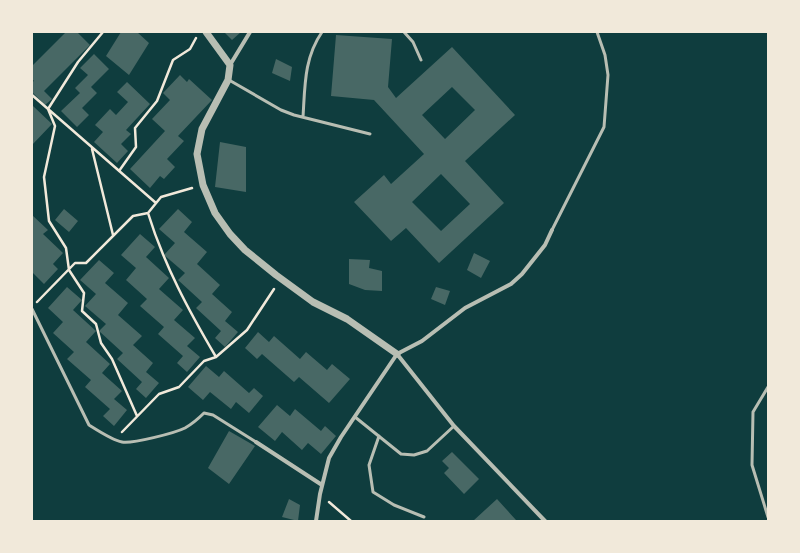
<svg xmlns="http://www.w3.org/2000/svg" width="800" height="553" viewBox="0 0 800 553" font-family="'Fira Sans',sans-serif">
	<rect width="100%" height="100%" fill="#0f3d3e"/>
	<!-- building -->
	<path fill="#486865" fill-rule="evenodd" d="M66,32h14l-2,1 12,12 -46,46 8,8 -7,6 -13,-13v-10l2,-1 -2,-2v-13z
		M121,32h16l12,11 -20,32 -23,-19z
		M224,32h17l-9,8z
		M336,35l56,4 -4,48 8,11 56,-51 63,68 -50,46 39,42 -65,60 -33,-35 -15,13 -37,-39 30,-27 7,9 33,-30 -50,-54 -43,-4zM452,87l23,23 -30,29 -23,-24zM441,174l29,30 -29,27 -29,-29z
		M94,54l15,15 -18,18 6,6 -15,15 7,7 -12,12 -16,-16 19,-18 -5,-5 13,-13 -8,-7z
		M276,59l16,8 -2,14 -18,-8z
		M180,75l7,7 2,-3 23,21 -34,36 6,5 -17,18 8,8 -11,12 -4,-3 -10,12 -20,-19 35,-38 -13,-12 18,-19 -7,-7z
		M127,82l23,22 -24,26 5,4 -10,10 7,7 -11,12 -23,-21 9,-10 -8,-7 15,-16 6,6 12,-13 -11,-10z
		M33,106l19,18 -20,21v-38z
		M220,142l26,5v45l-31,-5z
		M64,209l14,12 -9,11 -14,-12z
		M178,209l14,13 -8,10 23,20 -10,12 23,21 -8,9 20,18 -7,9 13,11 -13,15 -10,-9 6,-7 -25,-23 6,-6 -24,-22 7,-7 -21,-18 11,-12 -16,-14z
		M32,215l16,15 -5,4 20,19 -10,11 5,5 -14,15 -12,-12z
		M140,234l15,13 -9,10 23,21 -10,11 24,21 -9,10 21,18 -8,8 13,11 -13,15 -10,-9 6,-7 -25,-22 6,-7 -24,-21 7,-7 -21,-19 10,-12 -15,-13z
		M474,253l16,8 -9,17 -14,-8z
		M349,259l21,1 -1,8 13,3v20l-17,-1 -16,-6z
		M99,260l15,13 -9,10 23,20 -10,12 24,21 -9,9 20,18 -7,9 13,11 -13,15 -10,-9 6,-7 -25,-23 6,-6 -24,-22 7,-7 -21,-18 11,-12 -16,-14z
		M67,287l15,13 -9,10 23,21 -10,11 24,22 -8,9 20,18 -8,8 13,11 -13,16 -11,-10 7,-7 -25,-22 6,-7 -24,-21 7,-7 -21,-19 10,-11 -15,-14z
		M436,287l14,4 -5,14 -14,-6z
		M258,332l11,10 5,-6 26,23 6,-7 21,18 5,-6 18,15 -21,24 -30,-26 -5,5 -32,-28 -5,5 -12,-11z
		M206,366l13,11 5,-6 25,22 5,-5 9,8 -14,17 -13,-11 -5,7 -21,-17 -7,8 -15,-13z
		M277,405l13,11 5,-7 26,22 4,-5 11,10 -15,18 -13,-11 -6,7 -20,-18 -7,9 -17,-14z
		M229,431l26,15 -26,38 -21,-16z
		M452,452l27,27 -15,15 -20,-21 5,-5 -7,-7z
		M289,499l11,6 -2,16 -16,-4z
		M497,499l19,21 -2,1h-41z"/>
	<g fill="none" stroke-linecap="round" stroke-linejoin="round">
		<!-- path -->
		<path stroke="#f1e9da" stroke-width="2.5" d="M103,32l-25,30 -30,47 7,17 -11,51 5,44 17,27 3,22 15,23 -2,18 14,13 5,19 11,16 25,57
			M32,95l124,108
			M92,149l21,86
			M119,171l17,-24 -1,-19 22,-27 16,-41 17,-11 6,-11
			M148,213c16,52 41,98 68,144
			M37,302l38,-39h11l47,-47 15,-3 13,-16 31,-9
			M122,432l37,-38 20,-7 25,-26 12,-4 31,-27 27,-41
			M329,502l22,19"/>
		<!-- service -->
		<path stroke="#b8beb3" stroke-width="3" d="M404,32l9,10 8,18
			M229,80l52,30 13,5 76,19
			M303,117c2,-31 1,-59 19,-85
			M552,230l52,-103 4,-52 -3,-20 -8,-23
			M32,309l57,116c8,5 23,15 33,17 10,2 53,-9 63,-14 7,-4 13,-9 19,-15l9,2 43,27
			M768,387l-15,25 -1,53 16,52
			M355,417l46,37 13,1 13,-4 27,-25
			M379,436l-10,29 4,27 21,13 30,12"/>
		<!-- minor -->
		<path stroke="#b8beb3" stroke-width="4" d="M230,65l20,-33
			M397,354l57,72 91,95
			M256,442l66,43
			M316,521l4,-27 9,-36 12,-21 56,-83 25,-13 43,-33 46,-24 11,-10 23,-29 7,-15"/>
		<!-- tertiary -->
		<path stroke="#b8beb3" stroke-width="7" d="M206,32l24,33 -2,15 -26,49 -5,25 6,31 12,28 15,21 15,16 31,25 37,27 34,17 50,35"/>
	</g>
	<!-- border -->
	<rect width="800" height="553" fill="none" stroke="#f1e9da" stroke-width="66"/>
</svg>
